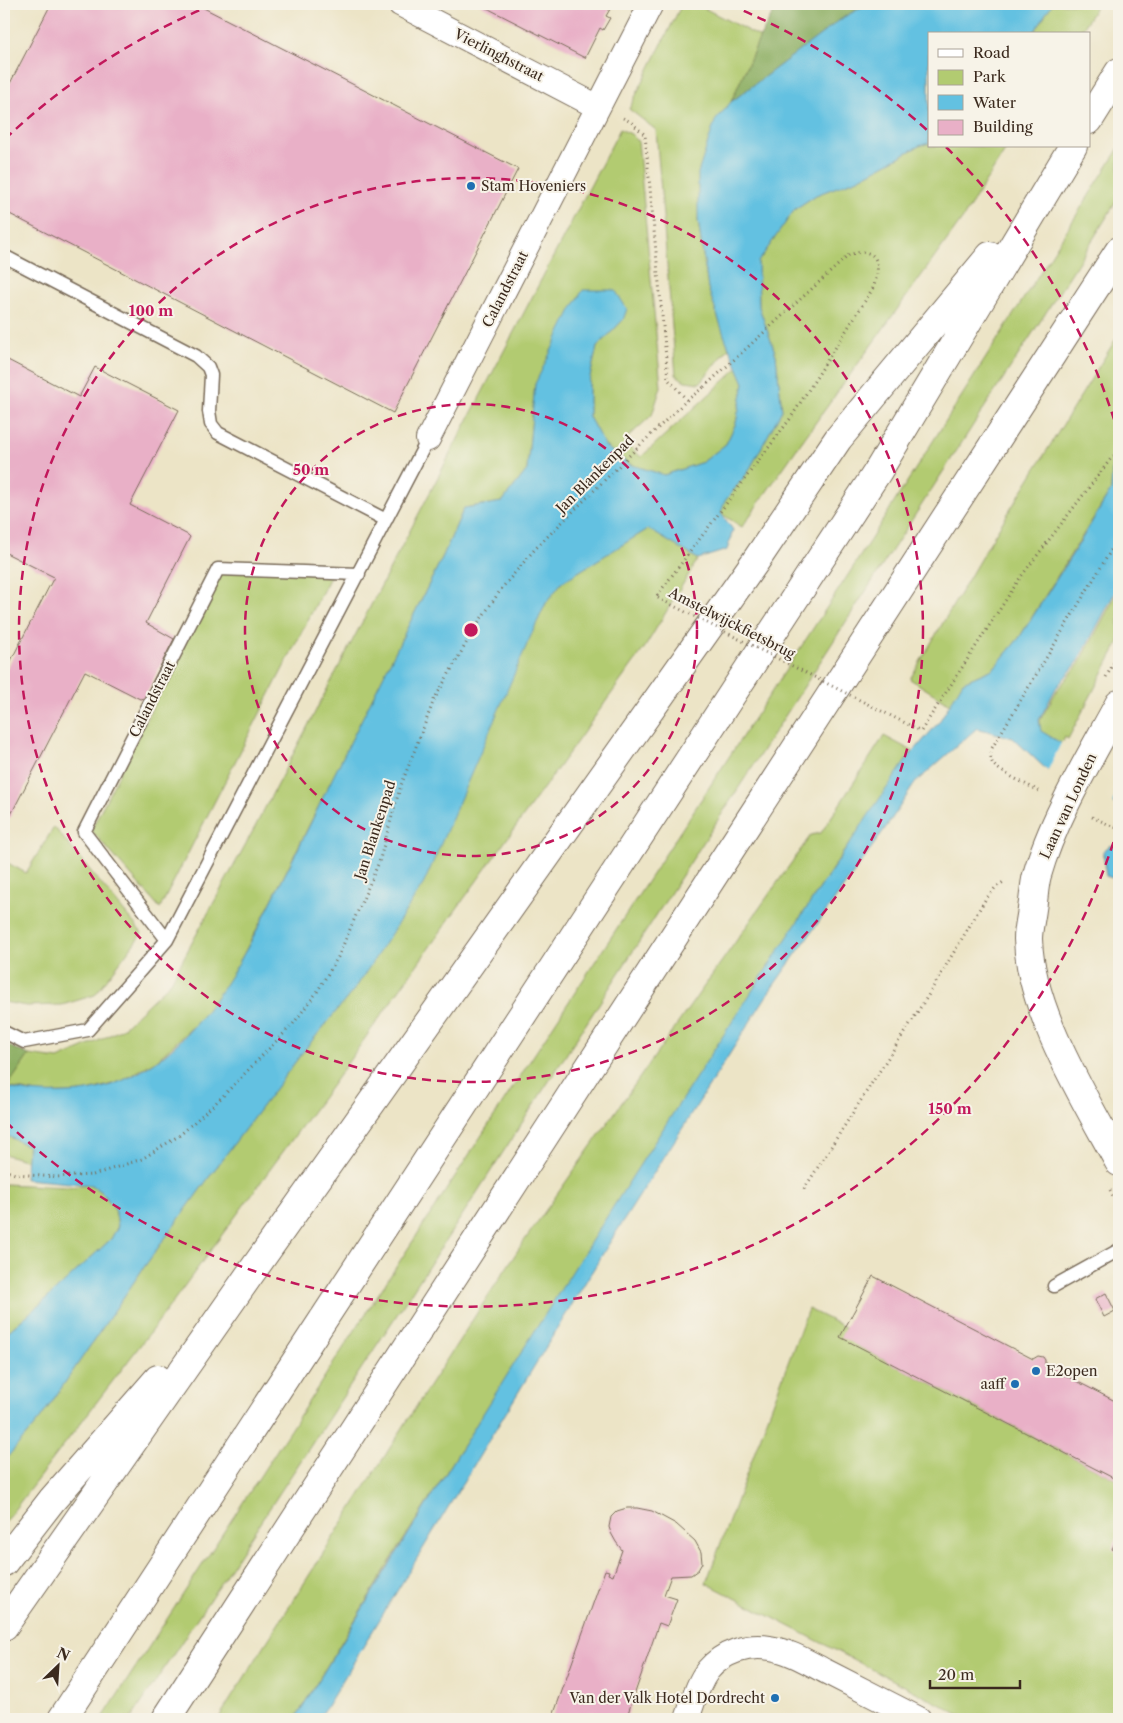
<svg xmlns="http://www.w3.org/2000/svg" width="1123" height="1723" viewBox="0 0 1123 1723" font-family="'Libre Caslon Text',serif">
	<rect width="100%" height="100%" fill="#f7f3e8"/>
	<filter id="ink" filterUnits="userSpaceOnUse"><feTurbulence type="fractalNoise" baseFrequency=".02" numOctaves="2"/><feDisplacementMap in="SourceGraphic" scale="10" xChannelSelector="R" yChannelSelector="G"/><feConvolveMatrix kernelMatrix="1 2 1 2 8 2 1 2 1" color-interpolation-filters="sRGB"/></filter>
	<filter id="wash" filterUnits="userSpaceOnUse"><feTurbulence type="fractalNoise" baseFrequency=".0096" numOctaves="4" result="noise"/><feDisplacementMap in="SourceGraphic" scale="20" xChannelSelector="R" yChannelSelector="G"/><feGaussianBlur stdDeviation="1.12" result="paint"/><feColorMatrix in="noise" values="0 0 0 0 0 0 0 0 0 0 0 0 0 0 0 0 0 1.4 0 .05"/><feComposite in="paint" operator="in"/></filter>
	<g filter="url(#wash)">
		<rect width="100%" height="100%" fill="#ece4c6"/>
		<!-- green -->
		<path fill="#b2cb71" stroke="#767a48" d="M682,4h14l64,33 -29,65 -17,24 -16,94 10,68 21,60 -29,35 -15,-2 -9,-6 -20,-245 -27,-21z
			M1052,4h46l-19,30h-46z
			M620,129l11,5 7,7 23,246 -9,28 -28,26 17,16 97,-89 6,15 -8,40 -10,21 -23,18 -39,13 -35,-11 -24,-18 -16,-29v-36l8,-34 26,-27 -88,64 -8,86 -25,32 -38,6 -21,48 -175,352 -35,66 -33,46 -43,40 -35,21 -37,11 -42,2 -36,-7 22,-32 29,4 36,-16 28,-14 48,-46 85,-156z
			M929,143v3h79l-45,72 -165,229 -56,80 -22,-14 5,-12 23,-29 34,-62 -6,-55 -17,-48 -1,-45 37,-53 21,-14 42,-16 61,-33z
			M1119,148v49l-32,52 -620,959 -336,511h-29l430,-661 318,-486z
			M1119,334v79l-5,17 -3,60 -92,148 -26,31 -30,13 -12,23 -41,-26 79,-135z
			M648,529l50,30 -53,88 -192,267 -121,171 -174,237 -154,201v-62l36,-42 102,-149 73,-101 87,-116 55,-67 189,-383 16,-21z
			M225,563l106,12 -171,333 -69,-78z
			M1119,589v53l-51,97 -3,-2 -3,7 -22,-13v-11l17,-30 22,-26z
			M884,736l30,16 -74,105 -184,283 -265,420 -96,159h-77l203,-320 101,-155 289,-409 10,-2z
			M54,827l88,106 -47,62 -33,10 -36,1 -22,-4v-141l22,12z
			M4,1134l24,12 -1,15 -23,-7z
			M4,1184l63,3 25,-2 10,7 13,17 3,17 -7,13 -59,55 -48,41z
			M808,1309l53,26 -5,10 263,136v238h-151l-262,-136z"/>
		<!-- forest -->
		<path fill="#8daf63" stroke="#646c40" d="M778,4h90l-24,13 -113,85 29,-65z
			M4,1044l25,11 -22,32 -3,-1z"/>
		<!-- water -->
		<path fill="#63c1e1" stroke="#4f7680" d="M868,4h184l-19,30h-104v109l-10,3 -61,33 -42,16 -21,14 -37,53 1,45 17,48 6,55 -34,62 -23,29 -4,12 12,17 -6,20 -29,9 -50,-30 -86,53 -16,21 -18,39 -104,241 -67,103 -55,67 -87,116 -73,101 -102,149 -36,42v-126l48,-41 59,-55 7,-13 -3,-17 -13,-17 -10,-7 -67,-6 3,-33 -24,-12v-48c20,7 42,8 63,7 110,-4 169,-119 211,-205 16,-31 32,-63 47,-95 39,-79 79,-158 118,-237l21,-48 38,-6 25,-32 8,-86 36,-74 12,-20h32l12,19 -4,11 -26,27 -8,34v36l16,29 24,18 35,11 39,-13 23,-18 10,-21 8,-40 -19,-45 -17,-50 -10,-68v-47l17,-52 16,-19 113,-85z
			M1119,413v172l-41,77 -22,26 -17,32 2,11 20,12 58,29v34l-72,-36 -34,-32 -36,-10 -62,55 -26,40 -120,169 -159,250 -291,477h-24c189,-310 382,-619 585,-921l27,-39 32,-37 24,-40 30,-13 26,-31 56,-88 36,-60 3,-60z
			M1111,845l8,5v30l-13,-4 -3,-25z"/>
		<!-- pier -->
		<path fill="#ece4c6" d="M1062,741l57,28v20l-8,16 -64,-33z"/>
		<g id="blocks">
			<!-- building -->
			<path fill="#e9b0c7" d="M51,4h145l322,165 -125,244 -389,-202v-116z
				M479,4h134l-7,12 4,2 -7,12 -3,-2 -15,30z
				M4,358l75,39 16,-30 84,43 -49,95 58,30 2,2 -44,86 28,16 -30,59 -4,1 -55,-28 -81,157v-154l50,-97 -50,-25z
				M873,1276l160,83 5,-3 5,1 2,3v5l74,38v78l-279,-144z
				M1106,1293l9,18 -11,6 -9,-18z
				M627,1508h10l15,3 24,13 19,17 6,11 1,11 -4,7 -7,5 -20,1 -7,19 13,4 -10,27 -8,-3 -33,96h-74l53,-149 4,1 -1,3 5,2 9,-26 -6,-8 -5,-9 -2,-6 2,-10 6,-6z
				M1119,1535v18l-7,-4z"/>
		</g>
	</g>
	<g filter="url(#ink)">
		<use href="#blocks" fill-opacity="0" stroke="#796b59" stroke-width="1"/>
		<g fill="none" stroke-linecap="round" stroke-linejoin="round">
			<!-- lane casing -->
			<g stroke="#796b59" stroke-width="15">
				<path id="lane" d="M4,256l192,100 12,11 3,8 -2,36 2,13 7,9 168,87
					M167,940l-83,-108 134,-263 141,5
					M4,1032l20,10 64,-12 79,-90 261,-501
					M1054,1286l65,-36"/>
			</g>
			<!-- street casing -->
			<g stroke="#796b59" stroke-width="26">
				<path id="street" d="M400,4l198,103
					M428,439l223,-435
					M687,1719c6,-16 10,-35 21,-49 15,-18 40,-26 62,-22 20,3 39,15 57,24 31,16 61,31 92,47"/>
			</g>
			<!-- secondary casing -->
			<g stroke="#796b59" stroke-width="30">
				<path id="secondary" d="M1119,704c-28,52 -66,114 -82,171 -3,11 -3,23 -5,34 -1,9 -4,20 -4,30 2,72 57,160 91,223"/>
			</g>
			<!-- highway casing -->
			<g stroke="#796b59" stroke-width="30">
				<path id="highway" d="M1089,120l30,-48
					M4,1562l48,-62 106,-121
					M4,1626l244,-349 507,-715 83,-123 152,-183
					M62,1719l816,-1248 195,-325
					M166,1719l953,-1468"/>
			</g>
			<!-- path -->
			<path stroke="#796b59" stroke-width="3" stroke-dasharray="1 4" stroke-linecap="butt" d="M623,118l8,4 14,13 23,244 19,21
				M1106,677l13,-23
				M1039,791c-9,-5 -40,-19 -46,-27 -3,-5 -2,-10 -1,-16l127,-211
				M1092,817l27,12
				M4,1170l11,4 41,3 37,-2 49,-16 38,-24 41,-37 72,-74 24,-32 21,-35 41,-95 21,-74 34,-88 42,-74 26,-38 33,-39 99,-98 53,-51 17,-13
				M804,1189l125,-195 56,-94 11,-13 9,-6
				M1110,1190l9,18"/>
			<!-- lane -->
			<use href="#lane" stroke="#fff" stroke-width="12"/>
			<!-- street -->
			<use href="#street" stroke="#fff" stroke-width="24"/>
			<!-- secondary -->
			<use href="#secondary" stroke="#fff" stroke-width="28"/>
			<!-- highway -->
			<use href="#highway" stroke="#fff" stroke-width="28"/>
			<!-- path-bridge -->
			<path stroke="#796b59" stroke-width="3" stroke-dasharray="1 4" stroke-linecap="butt" d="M704,387l145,-132c31,-11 33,13 23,35l-82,129 -134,178 265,134 99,-153 99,-130"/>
		</g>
	</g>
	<!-- distance rings -->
	<g fill="none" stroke="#c2185b" stroke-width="2.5" stroke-dasharray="9 6">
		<circle cx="471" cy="630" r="226"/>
		<circle cx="471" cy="630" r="452"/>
		<path d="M1118 828A677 677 0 0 1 5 1121M5 139A677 677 0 0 1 212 5M730 5A677 677 0 0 1 928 131M946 147A677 677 0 0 1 1118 432"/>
	</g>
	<!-- markers -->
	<g fill="#1f6fb2" stroke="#f7f3e8" stroke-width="2">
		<circle cx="471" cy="186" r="5"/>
		<circle cx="1036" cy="1371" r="5"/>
		<circle cx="1015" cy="1384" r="5"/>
		<circle cx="775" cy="1698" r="5"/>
	</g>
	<g text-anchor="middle" stroke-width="4" stroke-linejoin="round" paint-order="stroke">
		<!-- street labels -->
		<g font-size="14" fill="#3b2a1e" stroke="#f7f3e8">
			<text transform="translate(499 55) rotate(27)" y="5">Vierlinghstraat</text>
			<text transform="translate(505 289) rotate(-63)" y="5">Calandstraat</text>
			<text transform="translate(595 474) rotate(-45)" y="5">Jan Blankenpad</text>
			<text transform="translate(732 623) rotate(27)" y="5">Amstelwijckfietsbrug</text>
			<text transform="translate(152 699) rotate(-63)" y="5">Calandstraat</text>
			<text transform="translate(1068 806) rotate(-65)" y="5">Laan van Londen</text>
			<text transform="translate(375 830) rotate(-72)" y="5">Jan Blankenpad</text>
		</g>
		<!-- poi labels -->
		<g font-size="14" fill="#3b2a1e" stroke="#f7f3e8" text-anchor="start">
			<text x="481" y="191">Stam Hoveniers</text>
			<text x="1046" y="1376">E2open</text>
			<text x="1005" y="1389" text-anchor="end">aaff</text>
			<text x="765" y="1703" text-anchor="end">Van der Valk Hotel Dordrecht</text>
		</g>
	</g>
	<circle cx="471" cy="630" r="8" fill="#c2185b" stroke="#f7f3e8" stroke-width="2.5"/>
	<g font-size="15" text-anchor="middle" font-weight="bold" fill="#c2185b" stroke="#f7f3e8" stroke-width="4" stroke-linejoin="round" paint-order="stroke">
		<text x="151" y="316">100 m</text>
		<text x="311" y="475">50 m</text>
		<text x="950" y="1114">150 m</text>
	</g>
	<!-- margin -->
	<rect width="1123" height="1723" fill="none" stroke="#f7f3e8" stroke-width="20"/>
	<!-- legend -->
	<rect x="928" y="32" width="162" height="115" fill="#f7f3e8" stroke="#aca397"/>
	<rect x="938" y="49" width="25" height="8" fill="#ffffff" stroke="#aca397"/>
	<text x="973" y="58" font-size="15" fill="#3b2a1e">Road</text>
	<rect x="938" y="70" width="25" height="15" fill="#b2cb71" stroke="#aca397"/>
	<text x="973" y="82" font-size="15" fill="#3b2a1e">Park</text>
	<rect x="938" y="95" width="25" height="15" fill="#63c1e1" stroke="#aca397"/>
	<text x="973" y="108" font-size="15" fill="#3b2a1e">Water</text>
	<rect x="938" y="120" width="25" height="15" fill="#e9b0c7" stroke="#aca397"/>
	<text x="973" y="132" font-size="15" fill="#3b2a1e">Building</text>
	<!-- north arrow -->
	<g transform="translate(58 1666) rotate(25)" stroke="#f7f3e8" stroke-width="4" paint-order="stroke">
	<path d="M0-4L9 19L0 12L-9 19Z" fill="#3b2a1e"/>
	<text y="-8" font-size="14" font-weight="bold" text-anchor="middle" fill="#3b2a1e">N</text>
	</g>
	<!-- scale -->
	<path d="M930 1680v8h90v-8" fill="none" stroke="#3b2a1e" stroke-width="2.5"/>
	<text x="938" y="1680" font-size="15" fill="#3b2a1e" stroke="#f7f3e8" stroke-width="4" paint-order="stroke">20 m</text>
</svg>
